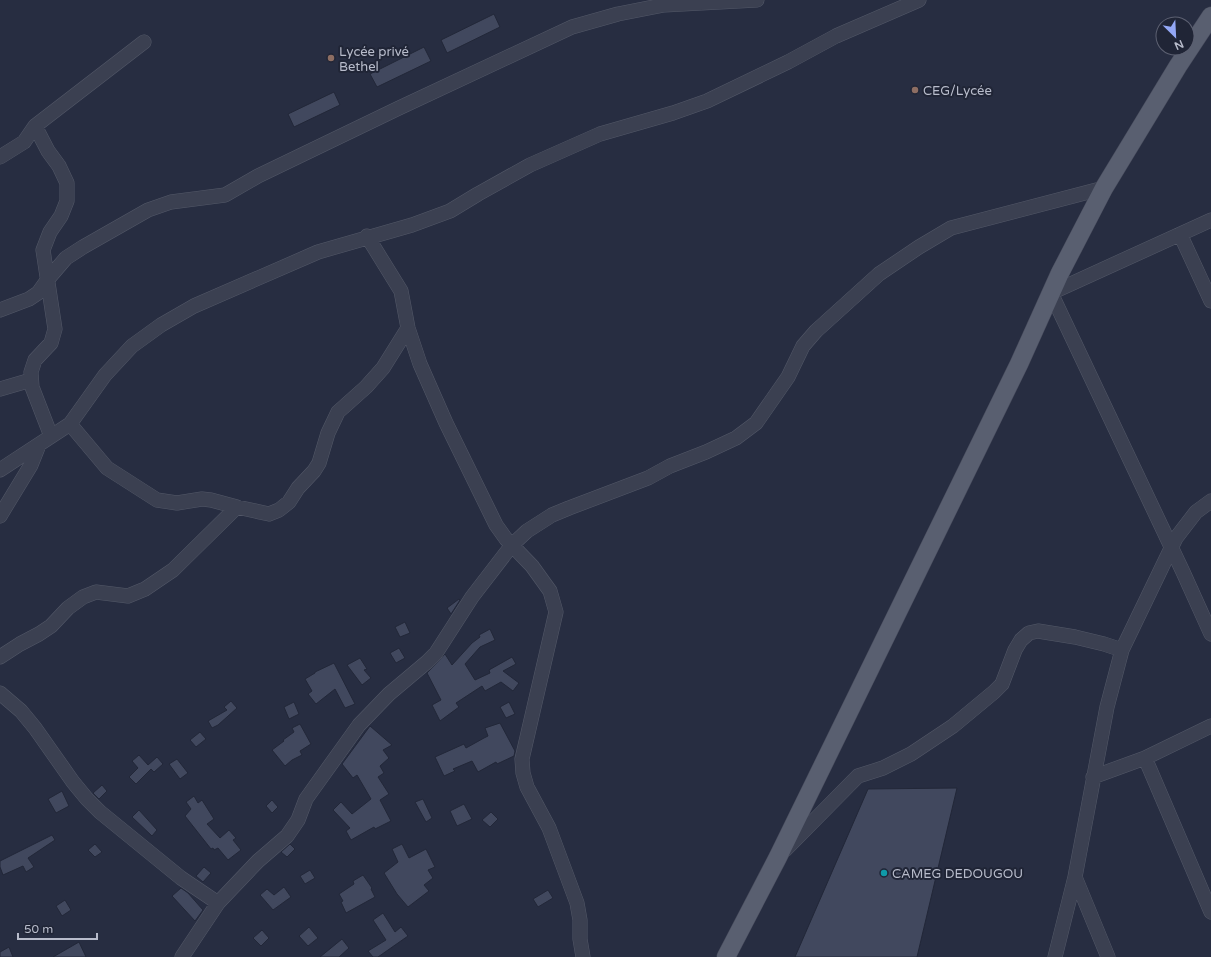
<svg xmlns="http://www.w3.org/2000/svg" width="1211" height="957" viewBox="0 0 1211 957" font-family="'Varela Round',sans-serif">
	<rect width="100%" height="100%" fill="#272d41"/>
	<!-- building -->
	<path fill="#41485e" stroke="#222738" d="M494,14l6,13 -53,26 -6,-13z
		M424,47l7,14 -54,26 -7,-13z
		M334,92l6,13 -46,22 -6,-13z
		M459,599l1,1 -9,14 -4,-6z
		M405,622l5,11 -10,4 -5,-10z
		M490,629l5,11 -15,7 -15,17 10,16 15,-7 -1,-3 23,-13 4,7 -13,7 16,12 -6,8 -12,-9 -16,9 -3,-5 -26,17 3,4 -19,14 -8,-16 9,-5 -14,-27 18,-19 7,11 20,-22 8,-6 -1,-2z
		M399,648l6,10 -9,5 -6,-10z
		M360,658l7,11 -3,1 7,8 -9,7 -15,-20z
		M334,663l21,41 -10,4 -10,-19 -19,15 -8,-10 4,-3 -7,-12 10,-6v-1z
		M231,701l6,7 -19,17 -6,3 -4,-7 19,-11 -3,-3z
		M294,702l5,12 -10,5 -5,-12z
		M509,702l6,12 -9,4 -6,-11z
		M500,723l15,28 -1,5 -17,8 -1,-2 -18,10 -6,-11 -19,8 2,2 -11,5 -9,-19 29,-13 2,4 18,-10 4,-2 -3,-8z
		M300,724l11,20 -11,7 2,4 -10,5 -7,6 -13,-16 12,-9 -1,-1 11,-8 -2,-4z
		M370,726l22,19 -9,5 6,8 -9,8 4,7 -6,4 11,17 -9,6 11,21 -16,8 -1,-2 -23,13 -5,-9 4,-3 -17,-18 8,-8 11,12 19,-15 -14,-24 -4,3 -11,-14z
		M200,732l6,7 -10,8 -6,-7z
		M139,755l9,10 9,-8 6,7 -9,8 -3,-3 -15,15 -7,-7 9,-9 -6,-7z
		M177,759l11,14 -8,6 -11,-15z
		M102,785l5,6 -8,8 -6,-6z
		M957,788l-40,169h-122l73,-168z
		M62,791l7,15 -13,7 -8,-14z
		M194,796l4,7 4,-3 12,19 -7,5 13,14 9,-8 7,8 -3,2 8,10 -13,10 -10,-12 -4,2 -1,-2 -2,1 -26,-33 6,-7 -5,-7z
		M423,799l9,19 -6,4 -11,-20z
		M272,800l6,7 -6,6 -6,-7z
		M464,804l8,15 -15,7 -7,-15z
		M139,810l18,20 -5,6 -20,-19z
		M491,812l7,7 -8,8 -8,-7z
		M52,835l3,5 -27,18 6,9 -8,5 -3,-6 -20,9 -3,-8v-6z
		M95,844l7,8 -7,5 -7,-7z
		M290,844l5,5 -8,8 -6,-5z
		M402,844l7,14 17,-9 9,18 -7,3 5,8 -9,7 5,6 -21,16 -11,-13 -13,-21 14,-11 -6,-13z
		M204,867l7,6 -8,9 -7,-6z
		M310,870l5,8 -10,6 -5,-8z
		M363,875l9,13 -1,1 4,8 -29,16 -5,-11 2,-1 -4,-7 15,-10 -1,-3z
		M284,887l7,10 -18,13 -13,-15 7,-6 7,6z
		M181,888l7,5 15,17 -8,11 -23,-25z
		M548,890l5,8 -15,9 -5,-8z
		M65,900l6,10 -9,6 -6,-10z
		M383,913l12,19 6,-5 7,9 -30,21h-5l-5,-6 18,-11 -13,-20z
		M309,927l9,11 -10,8 -9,-10z
		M262,930l7,8 -8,8 -8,-8z
		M342,939l7,9 -10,9h-19z
		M79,942l7,15h-33z
		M9,947l4,10h-13v-5z"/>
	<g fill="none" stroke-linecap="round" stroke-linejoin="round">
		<!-- minor casing -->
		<g stroke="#535868" stroke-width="15">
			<path id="minor" d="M0,157l24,-15 11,-16
				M1211,220l-160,73 132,279 28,62
				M1180,234l31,67
				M367,236l34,55 7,37 12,36 26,59 50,102 10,14 26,27 18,25 6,21 -34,147 1,14 4,14 22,41 28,75 3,17v19l3,18
				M0,310l29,-11 9,-6 10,-14 18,-21 17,-11 65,-37 23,-8 54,-7 33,-19 141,-68 173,-81 46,-13 46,-9 93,-5
				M0,389l31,-9
				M70,424l37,44 50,32 20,3 25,-4 9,1 26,7 32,7 10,-4 10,-8 9,-14 16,-17 5,-8 9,-30 10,-21 28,-25 17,-19 25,-40
				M51,436l-19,-49 -1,-15 4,-12 16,-17 4,-14 -12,-79 7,-18 11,-16 6,-15v-18l-8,-17 -11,-15 -13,-25 109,-84
				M0,470l70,-46 35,-49 27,-29 29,-21 33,-19 124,-54 94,-27 38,-14 28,-17 52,-29 70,-31 73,-21 34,-12 81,-39 48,-26 83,-36
				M0,516l31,-51 8,-20
				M0,657l20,-13 19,-10 12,-8 17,-18 15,-11 13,-5 32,4 17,-7 28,-19 64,-63
				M0,693l21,18 14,17 38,54 14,17 13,13 81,66 37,25
				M1145,758l66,154
				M1093,777l52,-19 66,-32
				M785,850l73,-74 25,-8 28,-14 42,-28 41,-34 8,-8 13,-34 6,-10 8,-7 9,-2 37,6 29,7 18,6
				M1075,877l33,80
				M182,957l36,-54 40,-42 29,-25 11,-16 8,-21 53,-74 30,-31 38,-32 9,-9 36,-56 40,-52 15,-14 25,-16 17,-7 79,-30 22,-12 36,-14 30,-14 20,-15 32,-46 15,-31 13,-15 63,-57 40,-27 32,-19 153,-40
				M1055,957l20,-80 32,-170 15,-57 54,-112 20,-26 15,-11"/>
		</g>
		<!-- major casing -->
		<g stroke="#45495a" stroke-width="19">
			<path id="major" d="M726,957l52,-100 241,-493 41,-91 44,-85 74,-122 33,-50"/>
		</g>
		<!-- minor -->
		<use href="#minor" stroke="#3b4051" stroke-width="14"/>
		<!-- major -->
		<use href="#major" stroke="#595f70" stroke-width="18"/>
	</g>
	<!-- markers -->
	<g fill="#8d6e63" stroke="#202536" stroke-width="1.5">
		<circle cx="331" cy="58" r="4"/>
		<circle cx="915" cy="90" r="4"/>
	</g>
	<circle fill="#0f9aa8" stroke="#202536" stroke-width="1.5" cx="884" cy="873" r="4"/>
	<g text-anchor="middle" stroke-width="4" stroke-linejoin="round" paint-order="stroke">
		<!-- poi labels -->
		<g font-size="13" fill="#b8bccb" stroke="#202536" text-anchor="start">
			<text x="339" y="56">Lycée privé<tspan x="339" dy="15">Bethel</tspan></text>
			<text x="923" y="95">CEG/Lycée</text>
			<text x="892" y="878">CAMEG DEDOUGOU</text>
		</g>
	</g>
	<!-- north arrow -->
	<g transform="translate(1175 36) rotate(156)"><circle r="19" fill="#202536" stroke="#5d6172"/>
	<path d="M0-3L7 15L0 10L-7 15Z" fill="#93a7f5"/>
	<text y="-6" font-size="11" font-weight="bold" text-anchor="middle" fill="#b8bccb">N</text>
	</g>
	<!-- scale -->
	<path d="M18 933v6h79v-6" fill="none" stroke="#b8bccb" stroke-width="2"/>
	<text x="24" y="933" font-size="12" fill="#b8bccb" stroke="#202536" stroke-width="3" paint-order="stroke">50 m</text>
</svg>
